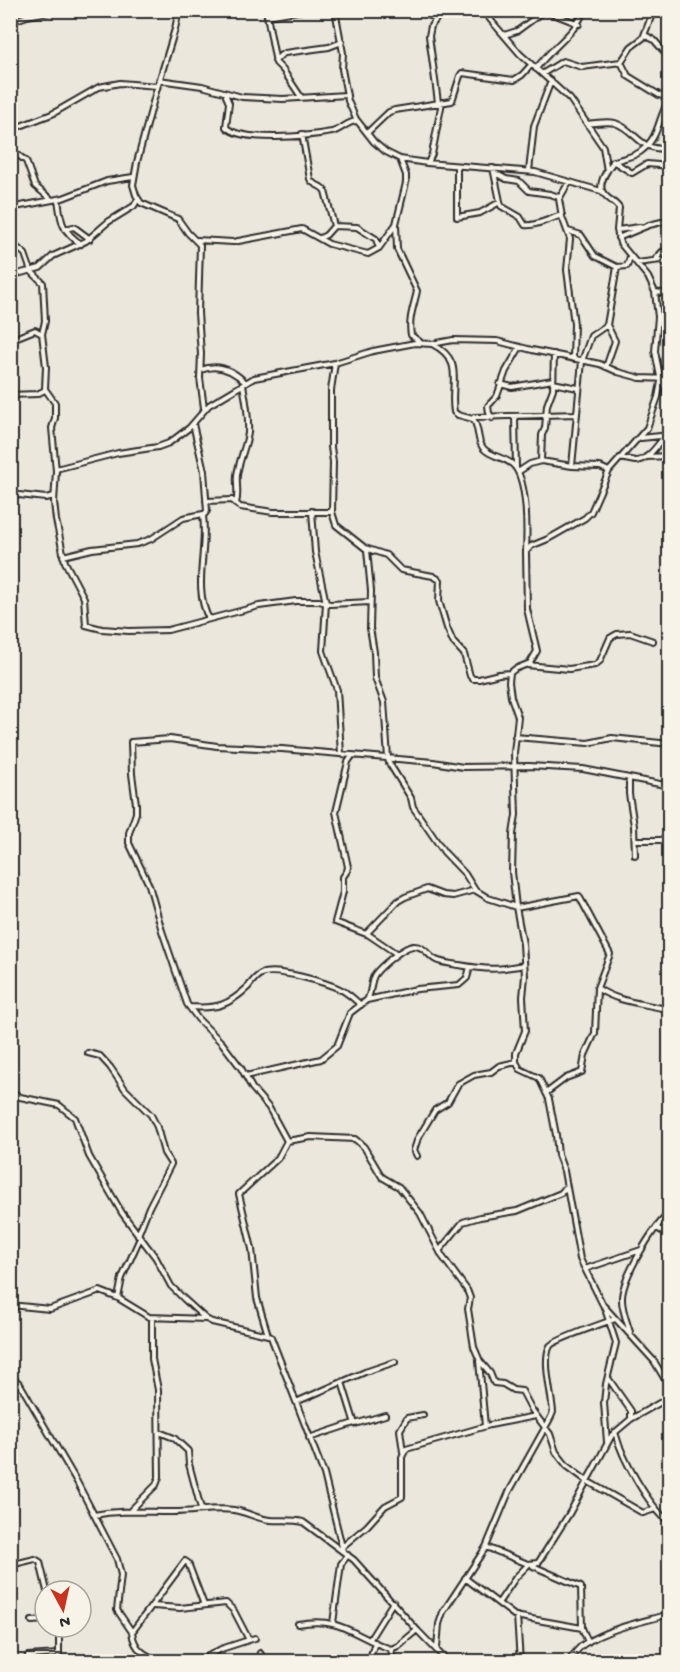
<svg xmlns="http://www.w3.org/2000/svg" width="680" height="1672" viewBox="0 0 680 1672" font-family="'Gochi Hand',sans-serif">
	<rect width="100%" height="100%" fill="#ebe7dd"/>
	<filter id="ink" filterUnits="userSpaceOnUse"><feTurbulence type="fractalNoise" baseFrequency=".0167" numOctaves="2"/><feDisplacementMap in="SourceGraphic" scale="12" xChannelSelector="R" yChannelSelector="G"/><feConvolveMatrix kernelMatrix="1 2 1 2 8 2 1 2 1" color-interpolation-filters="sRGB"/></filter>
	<g filter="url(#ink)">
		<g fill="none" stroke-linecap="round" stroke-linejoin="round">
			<!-- minor casing -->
			<g stroke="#2b2b2b" stroke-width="8">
				<path id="minor" d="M179,10l-4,19 -20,66 -18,67 -4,23 3,10 5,8 37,16 10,14 12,12 -2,68 3,41 -1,24 4,30
					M266,10l10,53 7,7 18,27
					M335,10l8,43 -1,16 6,32 8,18 18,23 12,10 14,7 27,4 108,9 66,19
					M425,10l2,5 9,3
					M482,10l38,44 50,45 33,48 4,24
					M645,10l6,7
					M267,16l36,-6
					M10,22l17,-6 32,-6
					M504,35l13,-4 26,-19h5l31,12
					M645,35l9,5 14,16
					M275,61l6,-6 4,-2 44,-6 13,-5
					M621,62l7,14 31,19 11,3
					M536,69c14,-21 41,-36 48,-59
					M542,74l21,-13 19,6 39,-5 10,-15 12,-9 8,-21 5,-7
					M159,80l43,6 40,11 41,2 63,-4
					M226,96l3,7 -3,24c15,16 84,9 106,5 9,-2 16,-11 25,-11
					M670,99c-13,18 -9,38 -30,53 -9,6 -19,6 -27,10 -6,8 -17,23 -9,32 5,6 11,8 15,14l-2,22 3,13 28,34 7,15 3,25 -3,34 6,31 -3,15 -11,31 -38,43 -18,41 -6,6 -37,21 -17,7 -5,6 1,57 10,42 -7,12 -15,6 -5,4 -1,9 2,15 7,20 -4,36 2,62 -3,19 -1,38 4,35 7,37 2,32 -2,21 2,34 -9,22v9l4,7 19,9 10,21 7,36 2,20 6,16 16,88 23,46 51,56 16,27
					M438,102l-9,-66 2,-10 12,-16
					M587,124c7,-1 21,-3 28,-1 22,7 24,30 55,25
					M10,130l42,-16 47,-27 21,-4 37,3
					M368,132l21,-20 6,-2 57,-9 8,-25 2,-3 52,7 8,-5 9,-10
					M302,134l8,45c3,7 11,5 15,12l9,35 23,1 19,12 3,9
					M10,149l16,12 9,25 17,14
					M400,159l6,16v8l-10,41 1,25 20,42c-3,15 -9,28 -6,44l9,7
					M613,161l19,12 15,-9 23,2
					M428,163l4,-9 10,-52
					M457,166v51l23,-4 20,-11
					M493,168l8,38 19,11 5,8c8,2 27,-7 37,-10
					M529,171l5,-45 17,-45
					M495,173l11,6 13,2 10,10 21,3 9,3
					M569,182l-10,17 3,18 8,22 -3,31 7,54 -1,35
					M58,199c3,23 3,31 23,45
					M10,208l53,-10 44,-17 26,-4
					M10,229l4,16 11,9 6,17 12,12 2,38 -3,13
					M65,229l9,-2 16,12
					M617,230l23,-3
					M568,231l13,4 14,21 22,11 10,-1 3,-9
					M320,238l6,-3 8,-9
					M618,238l31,-13 21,-5
					M197,240l36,2 69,-13 27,15 39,10 11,-6 17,-24
					M655,260l7,-8 8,-2
					M637,263l24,-3 9,7
					M10,276l30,-8 13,-12 33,-15 22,-19 26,-16 4,-7
					M655,292l15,2
					M10,340l25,-10 7,4 4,33 -1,22 10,14v15l-3,10 4,43 -2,31 2,18 9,42 19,36 2,27 16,4 27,2 39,-1 91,-24 37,-5h23l11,3 40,-2
					M432,344c34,17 17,40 22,68l4,3 15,4c7,9 3,22 11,30 8,8 20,8 28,15 16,13 15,67 14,87
					M335,363l-4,27v57l2,15 -1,50 4,13 29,23 21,7 15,15 32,6 7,4 -1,21 8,27 6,14 11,12 6,22 3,3h6l20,-5 11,-1
					M606,367l9,-26 -8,-16
					M201,370c17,-7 32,0 45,13
					M661,382l9,10
					M553,383l25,5
					M500,384l12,3 41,-7
					M10,395l27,-1 8,-4
					M515,416l1,52
					M474,417l103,-3
					M492,418l-3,-5 -1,-7 9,-10 9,-25 14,-24
					M193,424l11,47 3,40 -4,5c5,34 -11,71 6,103
					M641,438l29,-3
					M646,457l24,-1
					M620,458c5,1 10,2 15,3 13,0 23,-17 30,-25
					M541,461l1,-26 3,-7 2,-23 6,-16 1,-35
					M572,466l10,-105 9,-25 16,-11 10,-58
					M56,469l62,-16 40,-6 11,-4 20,-15 20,-23 45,-27 81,-15 38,-12 42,-8 17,1 21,-4 44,1 35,9 68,14 18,8 22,6 30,1
					M518,472l12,-8 11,-3 31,5 28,1 9,4
					M10,494l36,4 8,-2
					M206,501l26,-1 8,7 33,5h59
					M236,503c3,-9 0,-18 1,-28 2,-15 9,-28 11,-42 1,-16 -2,-33 -5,-48
					M312,511l3,41 11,51 -3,48 14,39 4,64
					M367,550l4,41 -1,37 4,24 1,26 9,24 4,56 1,5 22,35 2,9 31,45 21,22 10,16 13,8 28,9
					M63,556l29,-7 45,-5 14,-5 32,-21 20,-4
					M527,665l42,4 26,-4 5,-4 10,-23 7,-4 13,-1 23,8
					M515,737l73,6 24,-5 58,6
					M352,756l-4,6 -12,50 12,55 -1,4 -4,6v15l-8,30 34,13 28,19
					M629,780v14l5,32 1,29
					M635,840h26l9,-6
					M516,908l63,-12 31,58 -13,34 -2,45 -10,22 -3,17 -16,6 -20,15
					M367,933l31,-32 7,-4 22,-8 16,6 10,1 22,-6
					M597,988c22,15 47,15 73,22
					M367,1000c5,-8 3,-19 8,-26 6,-8 28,-27 38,-28 11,-1 15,10 23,14 7,3 16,4 23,5 29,5 37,5 65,0
					M189,1007c27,2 39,-1 59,-20 3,-4 8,-11 13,-13 14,-7 67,9 81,16 7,4 13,10 19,15
					M88,1053l12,3 10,11 15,22 26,26 6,12 7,26 7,11 -22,43 -11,28
					M246,1076l75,-17 16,-13 13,-33 17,-13 50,-11 42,-4 8,-7 3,-11
					M10,1090l10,7 39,8 16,13 14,38 33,57 34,45 15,28 13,13 22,20 6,3 56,13 3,2 53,137 19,77
					M287,1141l-18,-33 -17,-20 -11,-20 -19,-25 -24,-24 -11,-15 -25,-73 -13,-46 -20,-42v-10l7,-20v-9l-4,-30 -1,-32 39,-3 47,7 65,3 151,13 30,5 66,-1 54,3 87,17
					M417,1156l-3,-6 4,-12 17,-28 13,-8 10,-18 16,-9 17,-3 8,-6 17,-4
					M657,1228l13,8
					M440,1250l23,-28 17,-5 37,-6 44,-18 5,-6
					M585,1269l56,-19
					M118,1298l4,-20 18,-40
					M10,1305l40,4 50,-18 18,7 31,19 57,2
					M606,1312l10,31 -10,41 -2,19 3,39
					M630,1332c-3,-10 -8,-22 -8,-32 -1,-21 32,-75 48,-87
					M268,1335l-11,-37 -5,-49 -13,-55 39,-36 9,-17 24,-4 44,2 9,8 18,30 17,10 21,26 22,43 25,34 3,8 -2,11 6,38 6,14 10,12 4,10 9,1 10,6 9,1 10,19 18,24 6,18 11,14 20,15 56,32 12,-4
					M479,1361l6,65
					M10,1375l10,9 57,98 40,77 4,16 -4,35 15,22
					M608,1378l23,33v8
					M342,1382l13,42 30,-9
					M296,1402l69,-30 30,-10
					M159,1432l15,6 14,13 1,13 12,45
					M615,1432c7,27 33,73 55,91
					M309,1438l45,-15
					M403,1452l-3,-22 7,-12 16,-3
					M131,1510l25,-25 3,-8 -1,-87 -6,-31v-41
					M94,1515c26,-5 49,-3 75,-3 22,1 43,-5 65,-2 13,2 24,9 36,10 12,1 22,-1 33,2l51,38 64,71 30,31
					M342,1547l25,-21 18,-20 17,-9v-40l4,-8 84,-24 46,-9
					M486,1547l42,17 10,-1 31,-49 43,-79 19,-16 39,-22
					M10,1565l25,-6 5,3 7,29
					M533,1566l48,21 1,41 6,14
					M465,1578l50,38 67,12
					M499,1602l17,-25 12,-12
					M153,1606l27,2 46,-5 8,8 15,29
					M517,1616l3,46
					M32,1621l13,-1
					M333,1623l8,-59 7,-9
					M298,1624c44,-8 56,13 93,25l7,-3 19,-16
					M370,1639l23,-37
					M437,1648l2,-24 4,-12 43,-65 23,-55 42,-75 2,-5c-1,-16 -11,-52 -3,-66 4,-6 54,-23 65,-27
					M391,1649l2,13
					M260,1653l6,9
					M25,1662l3,-6 31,-2v-27
					M161,1662c-16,-7 -27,-12 -29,-30l53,-71 3,2 16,42
					M197,1662l24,-13 34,-11
					M369,1662l6,-20
					M568,1662c5,-7 10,-14 16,-18 25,-16 58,-22 86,-30"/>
			</g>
			<!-- minor -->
			<use href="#minor" stroke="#f7f3e8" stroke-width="4"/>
		</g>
	</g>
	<!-- margin -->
	<rect width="680" height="1672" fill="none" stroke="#f7f3e8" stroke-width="36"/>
	<rect x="18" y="18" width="644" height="1636" fill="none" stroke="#2b2b2b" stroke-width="2" filter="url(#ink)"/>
	<!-- north arrow -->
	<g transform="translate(63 1609) rotate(172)"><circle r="28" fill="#f7f3e8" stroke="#a5a39c" stroke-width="1.5"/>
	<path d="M0-4.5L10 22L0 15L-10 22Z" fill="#c8321e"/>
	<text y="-9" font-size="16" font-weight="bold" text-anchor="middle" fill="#2b2b2b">N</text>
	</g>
</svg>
